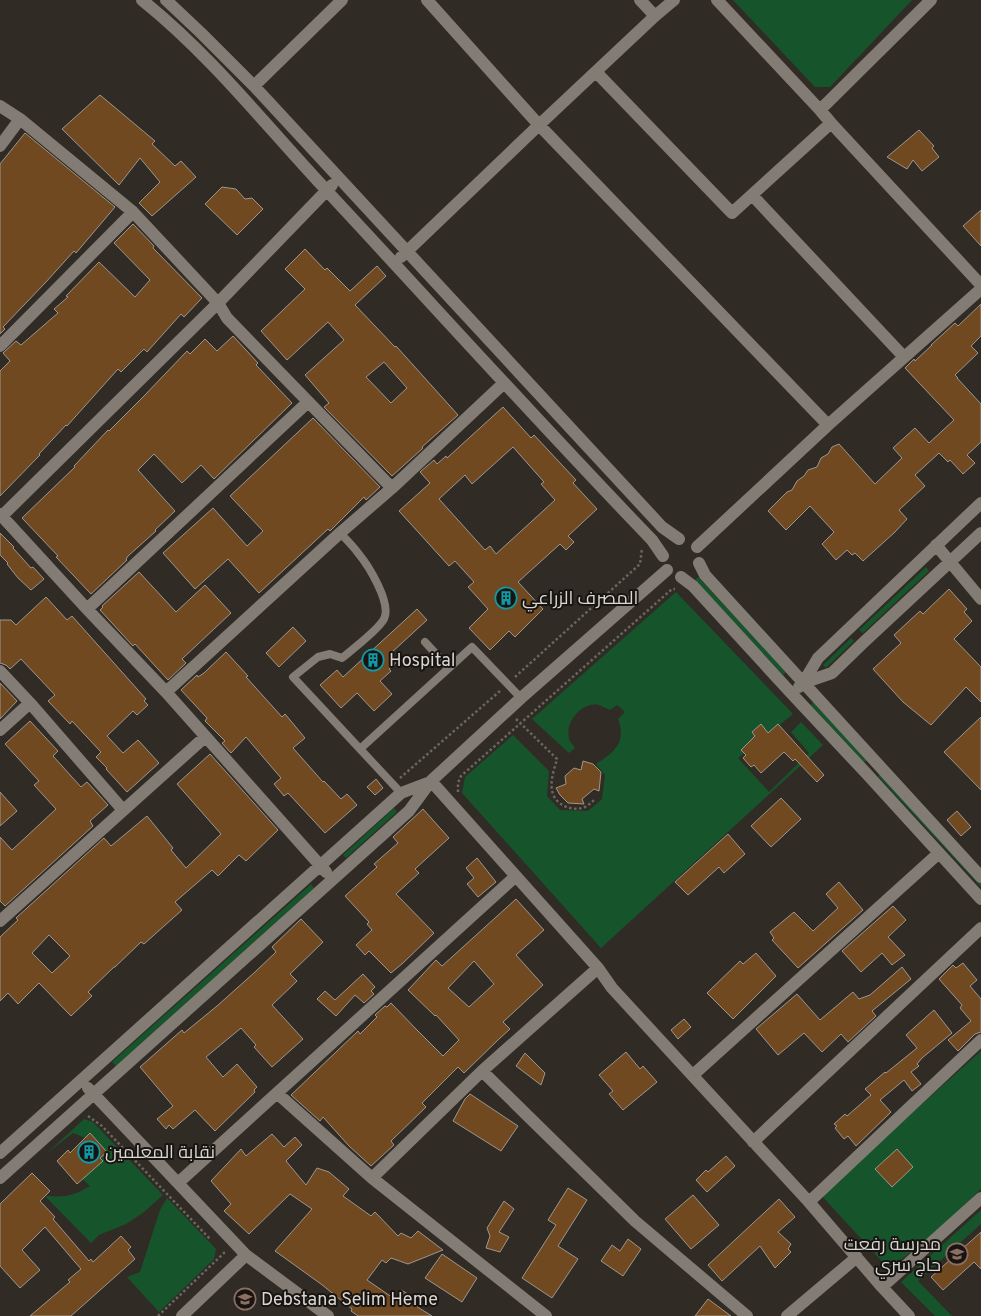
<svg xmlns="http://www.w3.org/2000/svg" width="981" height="1316" viewBox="0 0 981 1316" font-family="Overpass,Cairo,sans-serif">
	<rect width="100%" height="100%" fill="#312b25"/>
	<!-- green -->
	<path fill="#16552c" d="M733,0h179l-82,87h-15z
		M926,567l3,4 -66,62 -4,-3z
		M698,577l88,95 -3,3 -88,-95z
		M676,592l117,122 -55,44 31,34 40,-39 -18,-21 10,-10 22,23 -222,203 -139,-155 3,-16 48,-42 36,36 -2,25 13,14 28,1 14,-12 3,-24 -9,-11c18,-11 31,-22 22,-45l7,-7 -8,-7 -7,5c-4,-2 -8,-4 -11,-5 -17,-4 -34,17 -30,33 0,3 4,7 6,10l-6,5 -37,-34z
		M851,638l3,3 -28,27 -3,-3z
		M813,702l54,58 -3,2 -53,-57z
		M881,774l100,108v5l-103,-111z
		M394,808l3,4 -51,46 -3,-3z
		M311,884l3,4 -198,178 -4,-4z
		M981,1051v138l-59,56 -34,23 -67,-73z
		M84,1119l9,3 70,73 -19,17 -18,12 -27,11 -8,8 -46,-47c22,1 26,1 45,-10l-27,-25 25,-22 -15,-6 -26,20z
		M167,1198l49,51 -2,10 -55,53 -32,-35 13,-5 20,-62z
		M981,1210v14l-63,57 34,35h-17l-34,-34z"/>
	<!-- building -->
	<path fill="#714921" stroke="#9d968f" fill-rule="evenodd" d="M100,95l55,46 -3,3 23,22 6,-5 15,16 -44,39 -13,-13 21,-21 -20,-24 -21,27 -57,-56z
		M919,130l15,16 -2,2 7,9 -17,14 -9,-11 -6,9 -20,-12z
		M25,133l90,74 -39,46 -2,-2 -28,31 -43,45 2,2 -5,5v-170z
		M222,187l14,2 9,10 7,-1 11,11 -26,26 -32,-31z
		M981,210v36l-18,-20z
		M133,224l21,22 -1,2 49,50 -18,19 -3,-3 -34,38 -3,-3 -23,23 -3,-3 -51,57 -1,-1 -27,29 1,1 -40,41v-125l10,-10 -7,-8 13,-12 5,4 37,-32 -4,-4 14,-12 -2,-1 33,-34 36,35 15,-17 -36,-37z
		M305,249l20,21 2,-2 23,23 27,-25 9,10 -31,29 40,42 1,-1 62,69 -36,32 1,1 -31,28 -68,-69 5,-4 -24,-28 39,-35 -16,-18 -41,38 -26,-29 44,-42 -20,-20zM384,362l23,26 -16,15 -25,-26z
		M981,304v32l-10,10 7,7 -23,22 3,3h-1l24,26v38l-14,13 8,8 -12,11 -13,-14 -2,2 -9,-9 -24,22 10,11 -26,24 8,9 -12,13 -32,29 -8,-8 -3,2 -5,-5 -11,10 -14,-16 12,-12 -24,-26 -24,24 -18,-19 19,-19 5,-2 5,-9 7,-5 4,-6 9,-3 4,-9 7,-4 4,-7 7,-3 36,40 27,-26 -9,-10 22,-20 14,15 25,-23 -49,-52 9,-9 1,2 17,-16h-1l24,-22 3,3z
		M233,336l25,27 -2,2 36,38 -78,76 -13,-14 -19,18 -28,-29 -16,16 37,41 -20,19 1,1 -28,25 -2,3 1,1 -36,34 -35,-37 2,-1 -36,-38 53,-51 -1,-1 34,-36 1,1 35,-35 43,-45 3,3 15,-15 12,12z
		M503,407l28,31 3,-3 42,45 -3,3 24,26 -29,27 6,6 -8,8 -6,-6 -42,38 25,27 -28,28 -6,-6 -19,19 -21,-22 19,-19 -20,-22 6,-5 -19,-21 -6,5 -50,-55 31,-28 -10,-11 14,-12 3,4 9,-8 1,2zM513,447l31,35 -3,2 14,16 -59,54 -6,-8 -5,4 -46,-51 26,-24 7,9z
		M313,418l67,69 -14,13 -2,-3 -34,34 -2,-2 -69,64 -31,-34 -33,30 -32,-36 50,-45 34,38 16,-15 -33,-35z
		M0,533l14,14 -1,1 18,20 2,-1 11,12 -13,11 -13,-12 -11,-14 1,-1 -8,-8z
		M139,572l37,40 29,-27 26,28 -49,46 4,4 -18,17 -33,-36 -2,2 -33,-36 3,-3 -1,-1z
		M949,589l18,20 -3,3 8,9 -18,18 27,28v35l-15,-15 -35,38 -28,-23 -30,-33 28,-26 -7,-8 26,-24 3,3z
		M46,597l21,23 5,-4 74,83 -2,2 4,4 -11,10 -4,-4 -26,25 16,17 15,-13 21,23 -32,29 -21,-23 1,-1 -11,-11 5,-5 -29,-31 -2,3 -22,-23 7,-6 -34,-36 -11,10 -4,-4 -6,-2v-43h11l5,5z
		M417,609l10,11 -36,33 7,8 -9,8 2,2 -11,10 12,13 -18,17 -17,-18 -16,15 -21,-23 17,-15 6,7z
		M293,627l13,14 -27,26 -13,-14z
		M226,652l22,24 -2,1 36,40 3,-3 20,24 -12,10 30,34 1,-1 17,18 6,-5 10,11 -32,28 -37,-40 -4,3 -10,-12 7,-6 -35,-41 -15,16 -9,-10 3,-2 -20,-20 2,-3 -26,-28 16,-15 1,2 6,-4z
		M0,683l17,18 -17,18z
		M981,717v73l-37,-38z
		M30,721l28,30 -5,5 28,31 6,-5 21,23 -18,16 3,5 -88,80 -5,-5v-64l12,13 44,-41 -22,-24 5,-4 -34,-37z
		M761,724l7,9 10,-9 46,51 -7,7 -22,-23 -2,2 -9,-9 -23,21 -7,-8 -3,2 -8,-9 3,-3 -5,-5 14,-14 -3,-4z
		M210,754l68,76 -32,31 -7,-6 -21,21 -6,-6 -37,32 7,8 -38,34 -3,-2 -26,25h-1l-26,25 4,4 -21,20 -32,-33 -21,21 -10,-11 -8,8v-64l18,-17 -2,-2 88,-80 7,8 36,-30 26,32 -2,2 15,18 35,-34 -44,-50zM49,935l21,21 -18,17 -20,-20z
		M583,761l10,3 8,8 -2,19 -5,-2 -12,10 2,5 -16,-1 -8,-8 -4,-7 10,-4 -1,-8 9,-8 7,2z
		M376,779l7,9 -8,7 -8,-8z
		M0,792l17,19 -17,15z
		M781,798l20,21 -30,28 -20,-21z
		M423,809l26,29 -34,31 4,4 -23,21 38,39 -31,30 -12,10 -22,-22 -4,4 -9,-10 16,-15 -5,-6 2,-2 -24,-26 32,-29 -3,-3 24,-21 -5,-6z
		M957,811l14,16 -10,9 -14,-16z
		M728,834l17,20 -21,19 -5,-6 -31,28 -13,-13z
		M477,858l19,24 -18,15 -11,-13 7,-6 -8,-10z
		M839,882l24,28 -65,58 -26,-28 2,-2 -4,-6 24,-20 19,19 25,-23 -12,-14z
		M516,899l28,31 -28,25 27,30 -40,37 7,7 -11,10 -35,34 -6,-6 -36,36 4,4 -35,34 3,4 -23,21 -22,-20 -26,-29 -3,4 -29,-26 67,-64 2,3 17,-17 -2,-2 10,-9 2,1 4,-4 26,27 26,26 16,-16 -23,-25 -1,1 -27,-26 28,-30 6,6zM474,961l20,23 -25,23 -21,-19z
		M893,906l13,14 -18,17 17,18 -13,10 -10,-12 -21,19 -19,-21z
		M301,919l22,23 -33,32 7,7 -25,24 31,34 -31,28 -18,-20 2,-2 -15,-17 -35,29 17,20 14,-13 20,23 -3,3 1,2 -40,39 -20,-21 -22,19 -4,-4 -3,4 -9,-10 16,-13 -33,-39 42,-37 2,3 33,-27 38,-34 21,-20 -4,-5z
		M756,953l20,23 -43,43 -26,-26 33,-32 3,3z
		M963,963l14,17 -7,6 11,13v33l-6,2 -17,17 -10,-11 23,-19 -11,-13 2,-3 -23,-26 14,-14 3,3z
		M902,967l9,12 -39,32 4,5 -28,26 -7,-8 -19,18 -18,-19 -26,22 -22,-26 41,-35 23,26 33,-28 6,7 11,-4z
		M363,974l12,13 -4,4 3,3 -10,9 -9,-8 -19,21 -19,-17 8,-8 10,9z
		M934,1010l18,23 -30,25 -5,6 2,2 -8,6 10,12 -9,7 -8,-11 -24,20 11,12 -35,34 -8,-10 -4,3 -9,-11 2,-2 -3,-2 11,-10 2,2 24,-21 -6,-6 20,-17 1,1 31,-25 -11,-13z
		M684,1019l7,8 -13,12 -7,-9z
		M626,1052l14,17 3,-3 14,16 -34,28 -14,-16 4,-3 -14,-16z
		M525,1053l20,20 -4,12 -25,-19z
		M470,1094l48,32 -17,25 -48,-30 12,-22z
		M90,1133l17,19 -7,6 3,3 -26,23 -20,-23 11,-11 2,3z
		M272,1134l12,13 11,-10 7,8 -16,16 20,24 11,-17 12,4 20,17 -6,7 28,20 4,-4 23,24 3,-3 10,5 7,-7 25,19 -35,14 -17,-6 -5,5 -4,-3 -15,20 29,20 5,-10 14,8 -4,5 21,13h-74l-7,-5 1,-2 -31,-25 -46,-33 37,-42 -22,-15 -41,40 -25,-23 7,-7 -20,-23 30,-32 5,7z
		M897,1149l16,18 -21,20 -17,-18z
		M726,1156l9,10 -28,26 -11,-12 10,-10 2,2z
		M32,1173l18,18 -10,10 15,16 -2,2 36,42 2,-2 2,3 28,-26 10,11 -3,3 7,9 -64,57h-41l40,-34 -2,-2 13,-11 -36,-42 -23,23 18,20 -20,18 -20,-22v-62z
		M568,1188l19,12 -29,46 20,13 -26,39 -30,-20 34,-53 -8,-5z
		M693,1195l26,30 -28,24 -26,-30z
		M779,1199l16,18 -17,15 13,12 -3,5 3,3 -16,16 -15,-22 -38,35 -14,-16z
		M504,1201l10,8 -15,23 10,5 -9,15 -14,-4 4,-12 -3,-8z
		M981,1232v37l-7,-7 -31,28 -12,-13z
		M628,1239l13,10 -18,27 -22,-15 11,-16 8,6z
		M442,1254l35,24 -15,24 -37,-24z
		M708,1299l23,17h-36z"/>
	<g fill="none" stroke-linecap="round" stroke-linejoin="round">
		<!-- path -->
		<path stroke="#6b6660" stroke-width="2.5" stroke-dasharray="2.5 2.5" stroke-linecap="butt" d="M515,677l125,-113 2,-16
			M516,719l41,40c-3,11 -8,24 -4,35 4,11 18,17 29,14 5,-1 9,-5 13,-9
			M400,778l100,-87
			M458,792v-9l3,-7 211,-187h3
			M88,1116l14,10 108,113
			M158,1316l66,-63 -1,-1"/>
		<!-- service -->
		<path stroke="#837c75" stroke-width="8" d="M340,533c6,6 13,13 18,20 10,12 34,50 26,66 -5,10 -31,30 -42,39l-12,-4 -12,3 -25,20 67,72
			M425,642l24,26
			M401,793l-41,-44 112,-102 49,51"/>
		<!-- minor -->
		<path stroke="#837c75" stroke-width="12" d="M142,0c70,56 125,127 186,192 108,116 214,234 324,348l11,16
			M166,0l35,33 53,53 408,441 17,12
			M427,0l112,125 289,300
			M640,0l15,16
			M717,0l103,110 11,13 150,162
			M596,72l136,141 99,-90
			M254,86l88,-86
			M0,106l20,13
			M820,110l111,-110
			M0,146l20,-27 113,93 85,91 9,15 165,170
			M752,195l152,162
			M401,257l138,-132 116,-109 19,-16
			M0,346l133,-134
			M0,514l87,95 79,83 160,180
			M2,516l216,-213 114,-118
			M936,545l45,54
			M697,547l131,-122 153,-136
			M699,563l6,12 276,302
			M681,577l12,9 99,108 74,79 115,126
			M87,609l221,-207
			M0,671l30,32 93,107
			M803,683l29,-10 32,-31 117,-109
			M799,687l4,-4 15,-25 163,-155
			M166,692l174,-159 52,-45 112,-105
			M0,730l30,-27
			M431,781l167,187 14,20 197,214 73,85 27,29
			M0,921l205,-184
			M482,1071l153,150 112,95
			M693,1075l246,-222
			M88,1088l158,167 82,61
			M278,1094l94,84 174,138
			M753,1142l228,-214
			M0,1153l401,-360 29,-11
			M0,1178l409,-367 22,-30 90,-83 146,-128
			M372,1178l110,-107 116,-103
			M178,1183l338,-307
			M809,1202l172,-162
			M882,1287l99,-89
			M182,1316l64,-61
			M787,1316l70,-59"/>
	</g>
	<!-- icons -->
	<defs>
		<g id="building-ring" transform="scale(1.125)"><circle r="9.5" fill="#171411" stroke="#0f9aa8" stroke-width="1.5"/><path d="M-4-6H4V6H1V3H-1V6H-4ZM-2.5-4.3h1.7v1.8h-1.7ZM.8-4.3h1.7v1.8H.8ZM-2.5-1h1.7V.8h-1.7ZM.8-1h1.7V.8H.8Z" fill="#0f9aa8"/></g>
		<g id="school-ring" transform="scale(1.125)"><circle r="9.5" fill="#171411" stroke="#8d6e63" stroke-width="1.5"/><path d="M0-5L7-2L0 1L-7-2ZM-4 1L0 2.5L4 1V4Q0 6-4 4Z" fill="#8d6e63"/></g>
	</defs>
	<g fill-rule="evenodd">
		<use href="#building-ring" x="506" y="598"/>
		<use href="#building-ring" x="373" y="660"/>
		<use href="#building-ring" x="89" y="1152"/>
		<use href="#school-ring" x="957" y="1254"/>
		<use href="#school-ring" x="245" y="1299"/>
	</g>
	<g text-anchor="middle" stroke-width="4" stroke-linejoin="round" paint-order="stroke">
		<!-- poi labels -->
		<g font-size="18" fill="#dad6d2" stroke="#171411" text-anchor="start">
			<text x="522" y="604">المصرف الزراعي</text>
			<text x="389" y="666">Hospital</text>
			<text x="105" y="1158">نقابة المعلمين</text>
			<text x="941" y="1250" text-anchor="end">مدرسة رفعت<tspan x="941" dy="21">حاج سري</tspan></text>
			<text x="261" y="1305">Debstana Selim Heme</text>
		</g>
	</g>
</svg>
